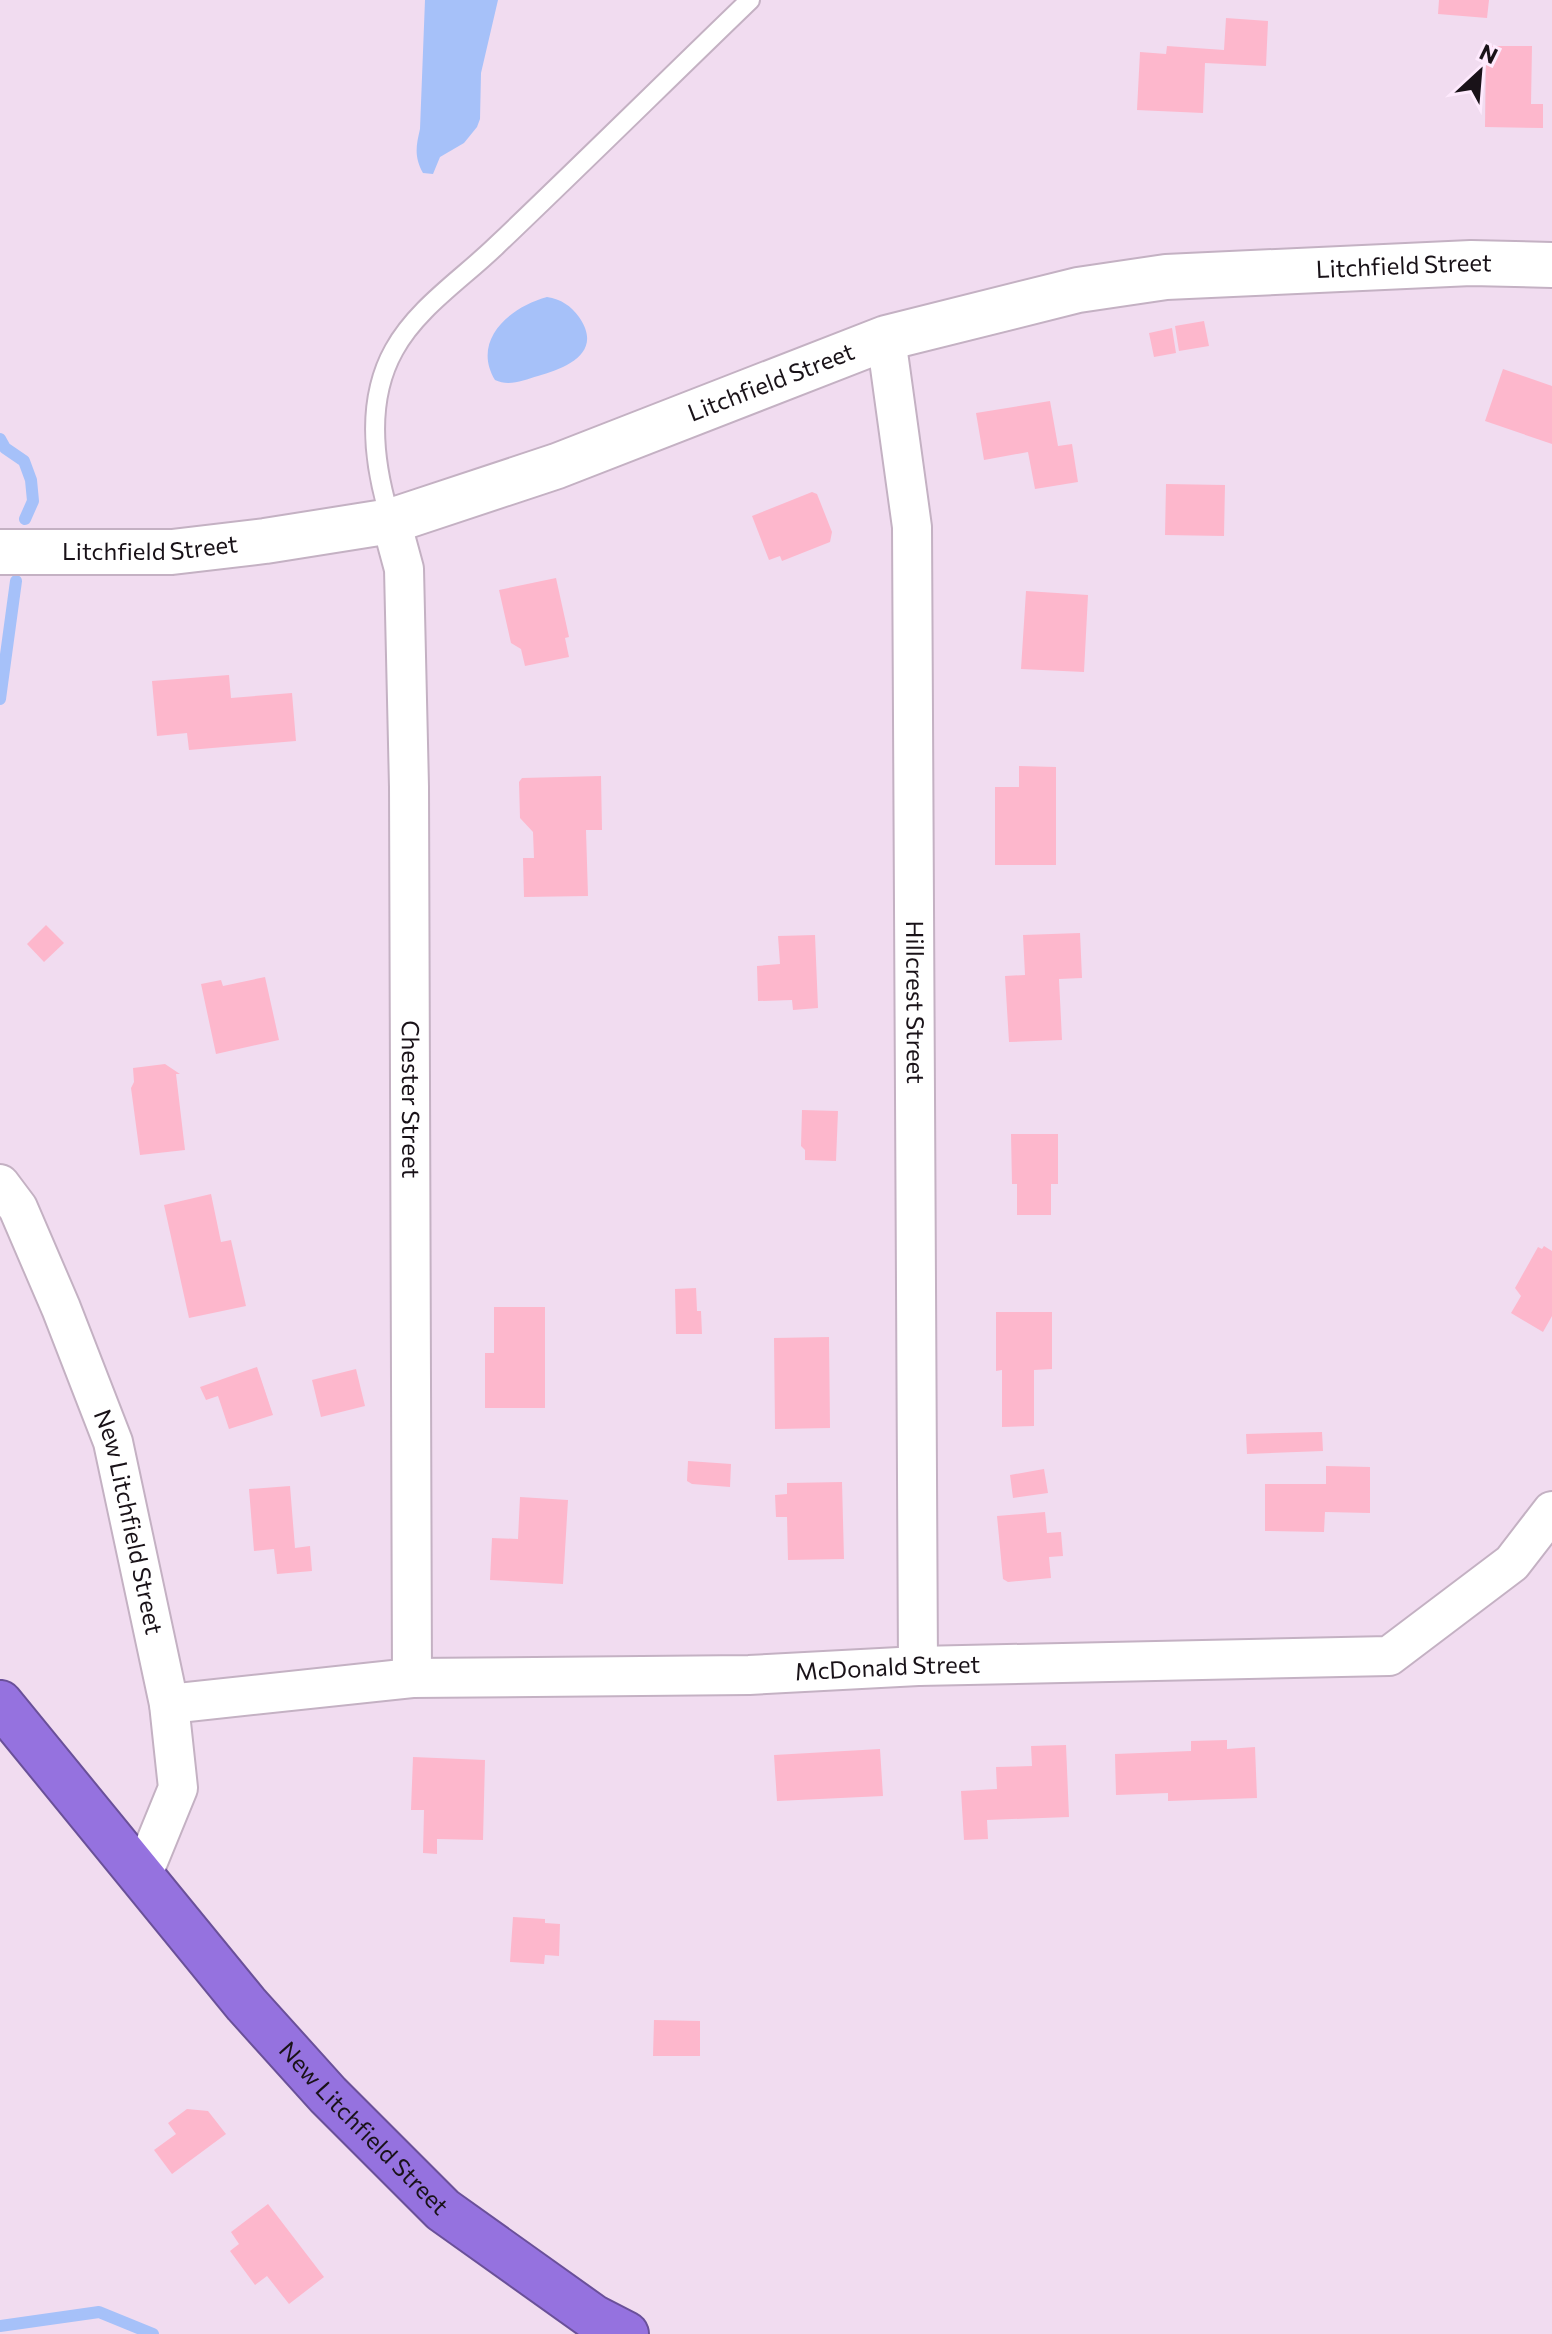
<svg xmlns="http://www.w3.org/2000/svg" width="1552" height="2334" viewBox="0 0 1552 2334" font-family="Commissioner,sans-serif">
	<rect width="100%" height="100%" fill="#f1dcf0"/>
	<!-- water -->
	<path fill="#a6c1f9" d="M425,0h73l-17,73 -1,46 -3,8 -13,16 -24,14 -7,17 -10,-1c-9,-16 -7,-27 -3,-44z
		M547,297c14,2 24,9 32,20 25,36 -13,51 -41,59 -14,4 -29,11 -43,4 -24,-40 15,-73 52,-83z"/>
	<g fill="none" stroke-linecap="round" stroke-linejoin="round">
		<!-- stream -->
		<path stroke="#a6c1f9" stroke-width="12" d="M0,439l5,9 19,13 7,19 2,21 -8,18
			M0,699l16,-118
			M0,2326l99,-14 54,22"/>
	</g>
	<!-- building -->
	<path fill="#fdb7cc" d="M1439,0h50l-2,18 -49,-4z
		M1226,18l42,3 -2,45 -61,-3 -2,50 -66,-3 3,-58 26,2 1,-8 57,4z
		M1486,46h46l-1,58h12v24l-58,-1z
		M1204,321l5,25 -30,5 -4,-25z
		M1172,328l4,25 -22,4 -5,-24z
		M1503,369l49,17v58l-67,-23z
		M1050,401l8,45 14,-2 6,38 -43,7 -7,-37 -44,8 -8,-47z
		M1166,484l59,1 -1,51 -59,-1z
		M812,492l5,2 15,38 -2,10 -48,19 -2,-5 -11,4 -17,-44z
		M556,578l13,59 -4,1 4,19 -44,9 -4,-17 -10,-6 -12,-53z
		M1026,591l62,4 -4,77 -63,-3z
		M229,675l2,23 61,-5 4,48 -107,9 -2,-17 -30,3 -5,-55z
		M1019,766l37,1v98h-61v-78h24z
		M601,776l1,54h-16l2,66 -64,1 -1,-39h11l-1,-26 -13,-14 -1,-36 3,-4z
		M46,925l18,18 -20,19 -17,-18z
		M1080,933l2,45 -23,1 3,61 -53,2 -4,-66 20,-1 -2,-40z
		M815,935l3,73 -25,2 -1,-10 -34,1 -1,-35 23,-2 -2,-28z
		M265,977l14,63 -63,14 -15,-70 20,-4 2,6z
		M165,1064l15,10h-4l9,76 -45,5 -9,-67 3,-6 -1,-14z
		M802,1110l36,1 -2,50 -31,-1v-10l-4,-4z
		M1011,1134h47v50h-7v31h-34v-31h-5z
		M211,1194l10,48 10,-2 15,66 -57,12 -25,-113z
		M1544,1246l8,5v65l-9,16 -32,-19 10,-17 -6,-8 23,-41 4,2z
		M696,1288l1,23h4l1,23h-26l-1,-45z
		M494,1307h51v101h-60v-55h9z
		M996,1312h56v57l-18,1v56l-32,1v-57l-6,1z
		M829,1337l1,91 -55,1 -1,-91z
		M257,1367l16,48 -44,14 -11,-33 -12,4 -6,-13z
		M356,1369l9,37 -44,11 -9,-37z
		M1322,1432l1,19 -76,3 -1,-20z
		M688,1461l43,3 -1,23 -38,-3 -5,-3z
		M1326,1466l44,1v46l-45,-1 -1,20 -59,-1v-47h61z
		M1044,1469l4,24 -35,5 -3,-23z
		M842,1482l2,77 -56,1 -1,-43h-11l-1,-22 12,-1v-11z
		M290,1486l5,62 15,-2 2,25 -35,3 -3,-25 -20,2 -5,-62z
		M520,1497l48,3 -5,84 -73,-4 2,-42 26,1z
		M1045,1512l2,21 14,-1 2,24 -14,1 2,21 -43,4 -5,-3 -6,-63z
		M1227,1740v9l28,-2 2,51 -89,3v-8l-52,2 -1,-41 76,-3v-10z
		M1066,1745l3,72 -82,3 1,19 -24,1 -3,-49 36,-2 -1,-22 36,-1 -1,-20z
		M880,1749l3,47 -106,5 -3,-46z
		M413,1757l72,3 -2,80 -46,-1v15l-14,-1 1,-43h-13z
		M513,1917l32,2v4l15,1 -1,32 -14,-1 -1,9 -34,-2z
		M654,2020l46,1v35h-47z
		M187,2109l21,2 18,23 -54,40 -18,-24 22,-16 -8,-11z
		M268,2204l56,73 -35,27 -22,-28 -12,9 -25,-34 9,-7 -8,-12z"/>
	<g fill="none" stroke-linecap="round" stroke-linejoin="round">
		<!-- lane casing -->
		<g stroke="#c4b1c3" stroke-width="22">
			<path id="lane" d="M391,521c-17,-54 -26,-119 3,-171 23,-42 68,-71 102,-104 85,-81 169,-164 254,-246"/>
		</g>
		<!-- street casing -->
		<g stroke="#c4b1c3" stroke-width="42">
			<g id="street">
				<path id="s1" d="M886,338l26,189 6,1139"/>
				<path id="s2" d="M391,521l13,48 5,218 3,891"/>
				<path id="s3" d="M0,1184l18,24 43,100 52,134 56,262 9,84 -36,88"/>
				<path id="s4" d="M169,1704l243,-26 337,-3 169,-9 471,-10 123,-93 40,-52"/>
			</g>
		</g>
		<!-- secondary casing -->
		<g stroke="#c4b1c3" stroke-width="48">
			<g id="secondary">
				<path id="s5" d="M0,552h172l93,-11 126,-20 166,-55 329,-128 192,-48 88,-13 305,-14 81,2"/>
			</g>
		</g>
		<!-- highway casing -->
		<g stroke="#6a5099" stroke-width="48">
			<g id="highway">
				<path id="s6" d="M0,1703l246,301 82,91 115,115 150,107 33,17"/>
			</g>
		</g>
		<!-- lane -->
		<use href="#lane" stroke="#fff" stroke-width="18"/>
		<!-- street -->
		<use href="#street" stroke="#fff" stroke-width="38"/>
		<!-- secondary -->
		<use href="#secondary" stroke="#fff" stroke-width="44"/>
		<!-- highway -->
		<use href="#highway" stroke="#9572df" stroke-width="44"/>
	</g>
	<g text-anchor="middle" stroke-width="6" stroke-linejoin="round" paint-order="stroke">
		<!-- street labels -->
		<g font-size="24" fill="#191218" stroke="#feeafd">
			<text dy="8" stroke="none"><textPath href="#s5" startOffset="1446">Litchfield Street</textPath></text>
			<text dy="8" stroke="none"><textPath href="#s5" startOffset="798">Litchfield Street</textPath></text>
			<text dy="8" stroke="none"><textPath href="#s5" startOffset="150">Litchfield Street</textPath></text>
			<text dy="8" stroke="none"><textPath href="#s1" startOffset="666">Hillcrest Street</textPath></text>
			<text dy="8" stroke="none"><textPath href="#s2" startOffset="580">Chester Street</textPath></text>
			<text dy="8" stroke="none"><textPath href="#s3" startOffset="364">New Litchfield Street</textPath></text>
			<text dy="8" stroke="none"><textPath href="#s4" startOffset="720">McDonald Street</textPath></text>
			<text dy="8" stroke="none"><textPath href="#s6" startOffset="560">New Litchfield Street</textPath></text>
		</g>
	</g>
	<!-- north arrow -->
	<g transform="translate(1480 72) rotate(26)" stroke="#feeafd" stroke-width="6" paint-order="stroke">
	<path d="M0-6L14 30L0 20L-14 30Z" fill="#191218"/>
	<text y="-12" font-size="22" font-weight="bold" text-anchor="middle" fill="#191218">N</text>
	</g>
</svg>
